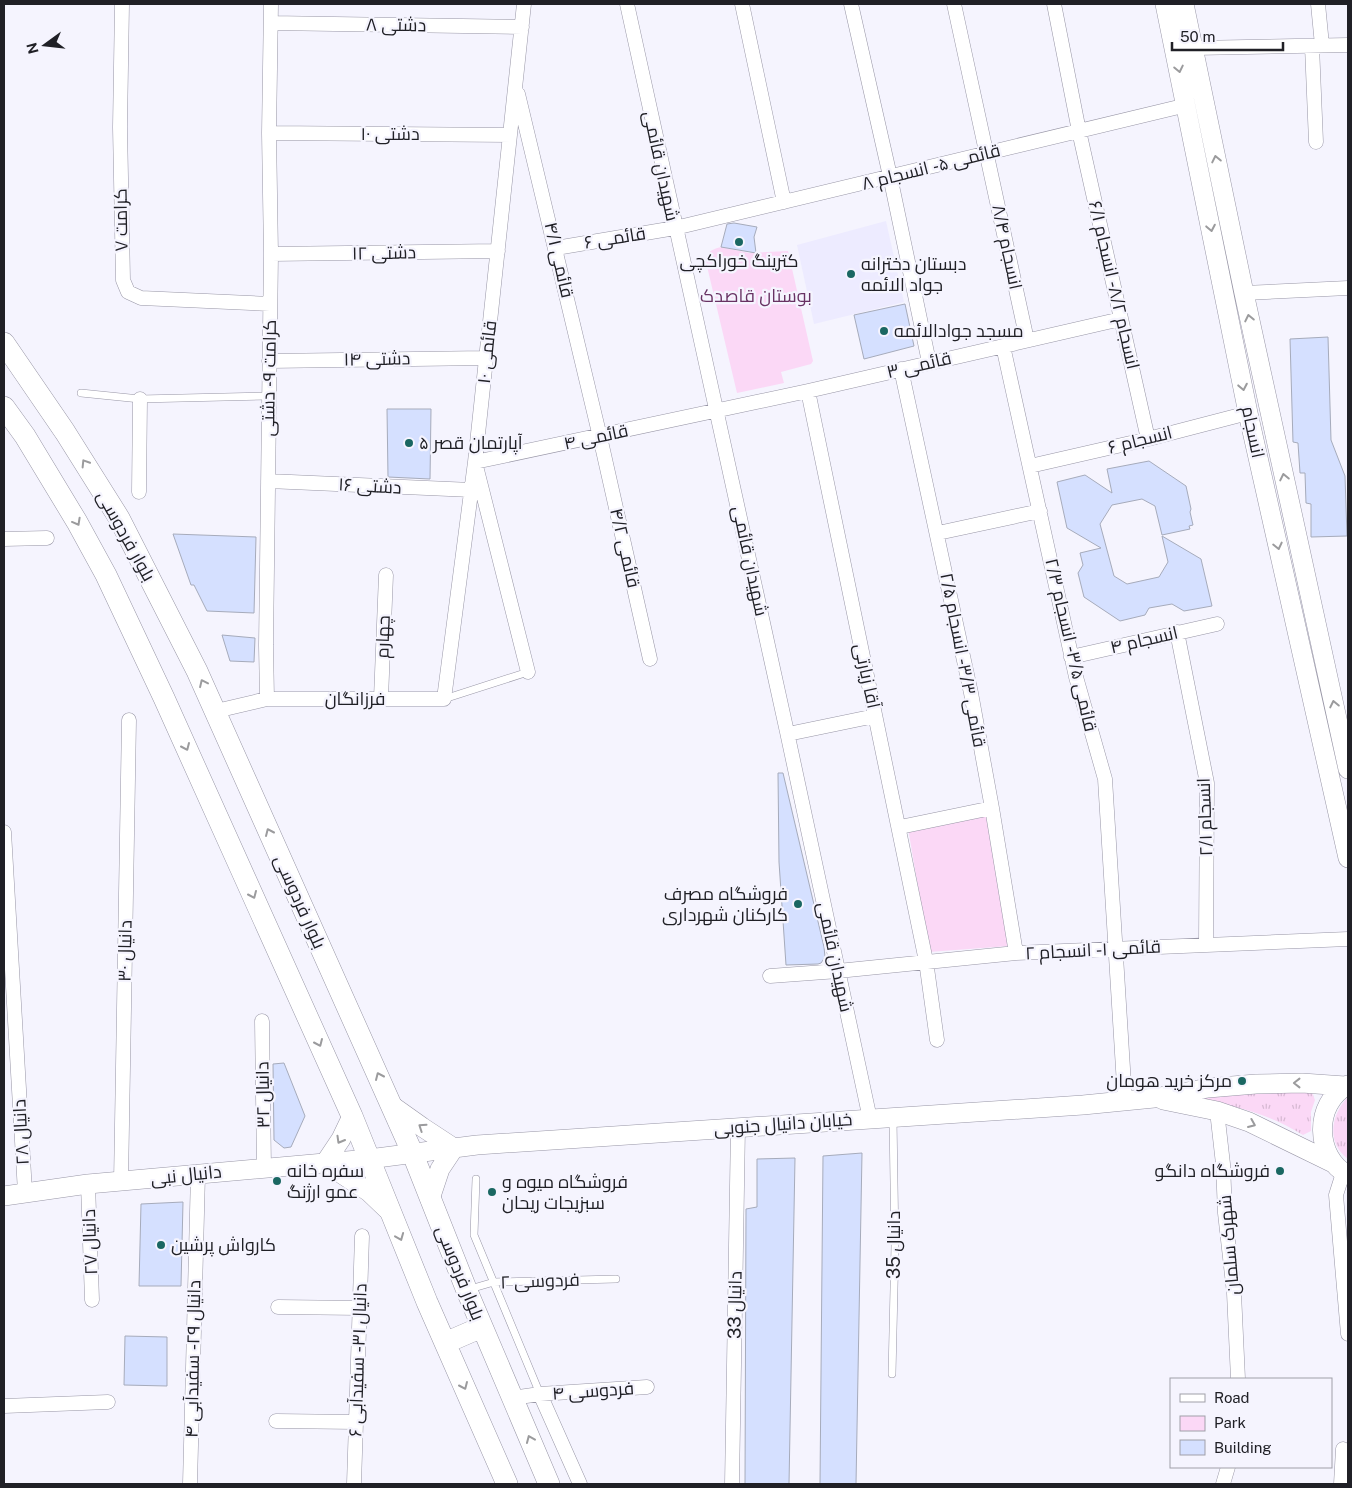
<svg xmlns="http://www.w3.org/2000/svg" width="1352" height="1488" viewBox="0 0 1352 1488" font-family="'Public Sans',Cairo,sans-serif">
	<defs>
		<pattern id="grass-tufts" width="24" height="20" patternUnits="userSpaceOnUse" patternTransform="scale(1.25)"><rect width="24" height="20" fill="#fbd8f6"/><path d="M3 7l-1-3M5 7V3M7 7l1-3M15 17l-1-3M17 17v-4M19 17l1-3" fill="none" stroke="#d7b9d3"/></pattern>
	</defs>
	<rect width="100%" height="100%" fill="#f5f4fe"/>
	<!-- built -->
	<path fill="#edebff" d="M886,221l18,81 -90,22 -17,-79z"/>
	<!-- grass -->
	<path fill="url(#grass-tufts)" d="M1311,1090l4,10 -4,12v19l-8,4c-34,-21 -67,-30 -107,-34l12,-7z
		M1348,1097v62c-22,-16 -17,-45 0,-62z"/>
	<!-- green -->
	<path fill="#fbd8f6" d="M721,247l28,6 39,-2 25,110 -2,3 -30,8 3,11 -47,10 -31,-131c1,-11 5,-12 15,-15z
		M987,815l22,131 -80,6 -21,-124z"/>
	<!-- building -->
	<path fill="#d5e0ff" stroke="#a6abbb" d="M734,223l23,4 -3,10 2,16 -35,-6 6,-23z
		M905,304l9,42 -50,13 -10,-44z
		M1328,337l3,103 14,36 2,60 -36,1v-33l-5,-1 -1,-30h-5l-2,-30 -5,-1 -3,-103z
		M387,409h44l-1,70 -42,-2z
		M1149,461l37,25 5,23 -1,3 3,13 -4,1 1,3 -28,6 -7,-29 -13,-7 -30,6 -12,19 14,52 13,8 32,-7 9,-15 -6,-26 39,23 11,47 -28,5 -12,-7 -23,4 -4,7 -25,6 -36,-24 -6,-24 5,-8 -3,-12 21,-5 -34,-20 -10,-46 28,-7 27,18 -5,-24z
		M173,534l83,3 -2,76 -47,-2 -13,-26h-3z
		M222,635l33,3 -1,24 -24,-1z
		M778,773h5l41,174 1,10 -4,6 -3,1 -32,1 -7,-103z
		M284,1063l21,53 -14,31 -7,1 -10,-8 -1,-76z
		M862,1153l-6,331h-36l3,-328z
		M795,1158l-6,326h-44l1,-275 11,-2v-48z
		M183,1202l-2,84h-42l2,-82z
		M125,1336l42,1v49l-43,-1z"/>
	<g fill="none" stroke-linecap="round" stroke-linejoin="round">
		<!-- lane casing -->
		<g stroke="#9896a6" stroke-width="8">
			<path id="lane" d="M81,393l59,6 128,-3
				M444,699l84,-27
				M476,1179l-2,56 66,159
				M470,1289l24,-7 122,-3
				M892,1374l3,-128 -2,-127"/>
		</g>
		<!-- street casing -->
		<g stroke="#9896a6" stroke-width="15">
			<path id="street" d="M122,4l-2,123 3,153 5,12 13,6 129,6
				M627,4c52,243 108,485 160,728 28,128 55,258 83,387
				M742,4l42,198
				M851,4l39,172 39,186
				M954,4l73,336
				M1054,4l25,127 69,308
				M1318,4l4,41
				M271,23l251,4
				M1312,46l4,96
				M1194,48l154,-3
				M518,94l82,343 50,222
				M269,133l241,2
				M556,248l119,-20 512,-123
				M271,254l227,-3
				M1244,293l104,-5
				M1003,346l73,331 29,102 20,322
				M269,361l217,-3
				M901,369l70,324 21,115 24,145
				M808,391l118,570 11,79
				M1030,466l118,-27 100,-26
				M268,481l204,9
				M139,492l1,-93
				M938,533l102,-22
				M4,539l43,-1
				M1177,632l30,151 -1,161
				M1071,657l146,-33
				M528,672l-53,-210 333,-71 313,-72
				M381,698l5,-123
				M267,699h177l31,-237 49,-458
				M216,711l51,-12 -1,-54 5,-391 -2,-121 2,-129
				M788,734l87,-18
				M900,827l92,-19
				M4,832l21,360
				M770,976l68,-5 178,-18 332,-14
				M262,1021l2,147
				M1217,1111l6,53 2,49 9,80 4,86
				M1343,1173l-7,22 12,139
				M121,1182l8,-462
				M88,1184l4,116
				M278,1307l82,1
				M540,1394l40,90
				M512,1398l28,-4 107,-7
				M4,1406l104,-4
				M276,1421l80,1
				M190,1484l8,-310
				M354,1484l8,-248
				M732,1484l6,-357
				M1223,1484l5,-17
				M1341,1484l2,-35"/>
		</g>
		<!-- secondary casing -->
		<g stroke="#9896a6" stroke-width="20">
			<path id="secondary" d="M1165,4l83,409 100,445
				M1184,4l60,289 104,476
				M1348,1085c-35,18 -33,73 0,90
				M1163,1100l54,11 32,11 84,41
				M391,1105l31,22 32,21 -14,21 -10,30
				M352,1116l-11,23 -16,24 44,29 21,20
				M4,1196l84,-12 281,-25 108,-14 606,-40 71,-7 54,-10 48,-4 46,-1 43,3"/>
		</g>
		<!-- primary casing -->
		<g stroke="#9896a6" stroke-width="22">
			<path id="primary" d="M4,343l61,89 54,86 78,153 215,481 55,139 82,193
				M4,407l21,29 52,86 29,53 58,123 188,418 75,186 80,182
				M445,1343l37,-16"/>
		</g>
		<!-- lane -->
		<use href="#lane" stroke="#fff" stroke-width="7"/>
		<!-- street -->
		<use href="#street" stroke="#fff" stroke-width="14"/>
		<!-- secondary -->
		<use href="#secondary" stroke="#fff" stroke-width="19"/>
		<!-- primary -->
		<use href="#primary" stroke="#fff" stroke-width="21"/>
	</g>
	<!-- one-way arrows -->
	<defs><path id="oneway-chevron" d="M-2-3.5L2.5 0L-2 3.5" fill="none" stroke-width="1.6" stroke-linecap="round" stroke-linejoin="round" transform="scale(1.25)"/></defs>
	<g stroke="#9b9b9d">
		<use href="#oneway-chevron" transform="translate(1179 69) rotate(78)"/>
		<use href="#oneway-chevron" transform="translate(1216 159) rotate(-102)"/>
		<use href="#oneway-chevron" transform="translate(1211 228) rotate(79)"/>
		<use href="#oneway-chevron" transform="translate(1249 318) rotate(-102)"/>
		<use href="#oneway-chevron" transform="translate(1243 387) rotate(79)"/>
		<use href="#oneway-chevron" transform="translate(85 463) rotate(-122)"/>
		<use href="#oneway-chevron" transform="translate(1284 477) rotate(-102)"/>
		<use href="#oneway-chevron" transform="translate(77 522) rotate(61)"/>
		<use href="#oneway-chevron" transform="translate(1278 546) rotate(77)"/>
		<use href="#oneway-chevron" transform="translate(203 683) rotate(-115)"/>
		<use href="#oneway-chevron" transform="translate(1334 704) rotate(-102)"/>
		<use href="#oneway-chevron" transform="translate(186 747) rotate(66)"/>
		<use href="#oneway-chevron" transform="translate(269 832) rotate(-114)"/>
		<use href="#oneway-chevron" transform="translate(253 895) rotate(66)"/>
		<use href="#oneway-chevron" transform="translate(319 1043) rotate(66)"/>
		<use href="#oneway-chevron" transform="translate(379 1076) rotate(-114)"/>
		<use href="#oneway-chevron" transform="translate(1297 1083) rotate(-180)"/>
		<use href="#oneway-chevron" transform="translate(1252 1124) rotate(23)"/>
		<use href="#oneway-chevron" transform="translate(422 1127) rotate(-146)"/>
		<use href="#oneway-chevron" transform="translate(340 1140) rotate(120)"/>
		<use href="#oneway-chevron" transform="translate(400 1237) rotate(68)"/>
		<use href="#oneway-chevron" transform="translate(464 1386) rotate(66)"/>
		<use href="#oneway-chevron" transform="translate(530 1439) rotate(-113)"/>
	</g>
	<!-- markers -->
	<g fill="#1a6762" stroke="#f5f4fe" stroke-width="2">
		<circle cx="739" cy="242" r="5"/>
		<circle cx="851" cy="274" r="5"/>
		<circle cx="884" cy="331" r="5"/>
		<circle cx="409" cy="443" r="5"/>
		<circle cx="798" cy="904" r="5"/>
		<circle cx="1242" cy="1081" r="5"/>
		<circle cx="1280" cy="1171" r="5"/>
		<circle cx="277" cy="1181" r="5"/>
		<circle cx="492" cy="1192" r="5"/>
		<circle cx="161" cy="1245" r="5"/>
	</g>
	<g text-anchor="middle" stroke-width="4.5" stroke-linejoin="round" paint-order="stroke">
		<!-- street labels -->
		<g font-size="18" fill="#202026" stroke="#f5f4fe">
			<text transform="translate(396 25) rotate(1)" y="6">دشتی ۸</text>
			<text x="390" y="140">دشتی ۱۰</text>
			<text transform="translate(661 166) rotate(78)" y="6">شهیدان قائمی</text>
			<text transform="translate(931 167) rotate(-14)" y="6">قائمی ۵ - انسجام ۸</text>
			<text transform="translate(121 220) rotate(-91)" y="6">کرامت ۷</text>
			<text transform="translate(615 238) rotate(-9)" y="6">قائمی ۶</text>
			<text transform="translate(1007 247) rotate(78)" y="6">انسجام ۸/۴</text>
			<text transform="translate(384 253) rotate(-1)" y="6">دشتی ۱۲</text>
			<text transform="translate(559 260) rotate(77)" y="6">قائمی ۴/۱</text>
			<text transform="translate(1114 285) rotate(77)" y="6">انسجام ۸/۲ - انسجام ۶/۱</text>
			<text transform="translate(487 352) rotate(-84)" y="6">قائمی ۱۰</text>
			<text transform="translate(377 359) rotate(-1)" y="6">دشتی ۱۴</text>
			<text transform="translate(919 365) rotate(-13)" y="6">قائمی ۳</text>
			<text transform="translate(269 378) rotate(-89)" y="6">کرامت ۹ - دشتی</text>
			<text transform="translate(1253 432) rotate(78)" y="6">انسجام</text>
			<text transform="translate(596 437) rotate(-12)" y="6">قائمی ۴</text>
			<text transform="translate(1140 440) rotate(-14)" y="6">انسجام ۶</text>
			<text transform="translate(370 486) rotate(3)" y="6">دشتی ۱۶</text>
			<text transform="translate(126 536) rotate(61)" y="6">بلوار فردوسی</text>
			<text transform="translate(625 548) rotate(77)" y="6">قائمی ۴/۲</text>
			<text transform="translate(750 561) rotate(78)" y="6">شهیدان قائمی</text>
			<text transform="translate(383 637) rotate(-88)" y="6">چهارم</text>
			<text transform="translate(1144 640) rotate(-13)" y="6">انسجام ۴</text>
			<text transform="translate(1071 645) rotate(77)" y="6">قائمی ۳/۵ - انسجام ۲/۳</text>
			<text transform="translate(963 660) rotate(79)" y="6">قائمی ۳/۳ - انسجام ۲/۵</text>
			<text transform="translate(867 676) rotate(78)" y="6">آقا زیارتی</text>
			<text x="355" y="705">فرزانگان</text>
			<text transform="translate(1205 817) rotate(-92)" y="6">انسجام ۲/۱</text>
			<text transform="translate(300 902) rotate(66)" y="6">بلوار فردوسی</text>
			<text transform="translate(1093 950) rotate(-3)" y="6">قائمی ۱ - انسجام ۲</text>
			<text transform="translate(125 951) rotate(-89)" y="6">دانیال ۳۰</text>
			<text transform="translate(835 957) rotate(78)" y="6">شهیدان قائمی</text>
			<text transform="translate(263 1095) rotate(-91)" y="6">دانیال ۳۲</text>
			<text transform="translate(783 1124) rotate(-4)" y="6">خیابان دانیال جنوبی</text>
			<text transform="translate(21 1132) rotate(-93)" y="6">دانیال ۲۸</text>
			<text transform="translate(186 1175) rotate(-6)" y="6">دانیال نبی</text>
			<text transform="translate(90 1242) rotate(-92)" y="6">دانیال ۲۷</text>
			<text transform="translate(894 1245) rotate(-90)" y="6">دانیال 35</text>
			<text transform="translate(1229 1245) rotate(-95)" y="6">شهرک سلمان</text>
			<text transform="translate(460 1273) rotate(68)" y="6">بلوار فردوسی</text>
			<text transform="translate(540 1281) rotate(-2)" y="6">فردوسی ۲</text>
			<text transform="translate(735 1305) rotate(-89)" y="6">دانیال 33</text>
			<text transform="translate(193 1359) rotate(-89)" y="6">دانیال ۲۹ - سفیدآبی ۴</text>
			<text transform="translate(358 1360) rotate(-88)" y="6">دانیال ۳۱ - سفیدآبی ۶</text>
			<text transform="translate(593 1391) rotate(-4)" y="6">فردوسی ۴</text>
		</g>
		<!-- poi labels -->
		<g font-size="18" fill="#202026" stroke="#f5f4fe" text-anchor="start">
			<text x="739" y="267" text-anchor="middle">کترینگ خوراکچی</text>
			<text x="861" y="270">دبستان دخترانه<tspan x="861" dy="21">جواد الائمه</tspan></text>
			<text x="894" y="337">مسجد جوادالائمه</text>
			<text x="419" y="449">آپارتمان قصر ۵</text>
			<text x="788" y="900" text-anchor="end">فروشگاه مصرف<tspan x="788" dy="21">کارکنان شهرداری</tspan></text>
			<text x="1232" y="1087" text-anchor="end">مرکز خرید هومان</text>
			<text x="287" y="1177">سفره خانه<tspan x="287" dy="21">عمو ارژنگ</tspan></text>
			<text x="1270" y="1177" text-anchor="end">فروشگاه دانگو</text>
			<text x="502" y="1188">فروشگاه میوه و<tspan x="502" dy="21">سبزیجات ریحان</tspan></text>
			<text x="171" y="1251">کارواش پرشین</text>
		</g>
		<!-- park labels -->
		<g font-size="18" fill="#683263" stroke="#f5f4fe">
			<text x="756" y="302">بوستان قاصدک</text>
		</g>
	</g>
	<!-- border -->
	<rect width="1352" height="1488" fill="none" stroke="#202026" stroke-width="10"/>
	<!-- legend -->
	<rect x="1170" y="1378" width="162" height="90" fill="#f5f4fe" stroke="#a09fa8"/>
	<rect x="1180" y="1394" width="25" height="8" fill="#ffffff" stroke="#a09fa8"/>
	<text x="1214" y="1403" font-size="15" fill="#202026">Road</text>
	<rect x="1180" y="1416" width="25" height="15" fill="#fbd8f6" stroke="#a09fa8"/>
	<text x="1214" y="1428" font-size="15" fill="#202026">Park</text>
	<rect x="1180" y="1440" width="25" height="15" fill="#d5e0ff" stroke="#a09fa8"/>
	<text x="1214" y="1453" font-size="15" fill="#202026">Building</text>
	<!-- north arrow -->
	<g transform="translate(45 45) rotate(255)" stroke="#f5f4fe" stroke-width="4" paint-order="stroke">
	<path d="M0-4L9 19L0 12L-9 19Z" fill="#202026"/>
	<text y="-8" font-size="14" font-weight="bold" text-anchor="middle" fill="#202026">N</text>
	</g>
	<!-- scale -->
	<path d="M1172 42v8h111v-8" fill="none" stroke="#202026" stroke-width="2.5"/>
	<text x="1180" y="42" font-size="15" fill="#202026" stroke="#f5f4fe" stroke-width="4" paint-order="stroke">50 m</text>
</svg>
